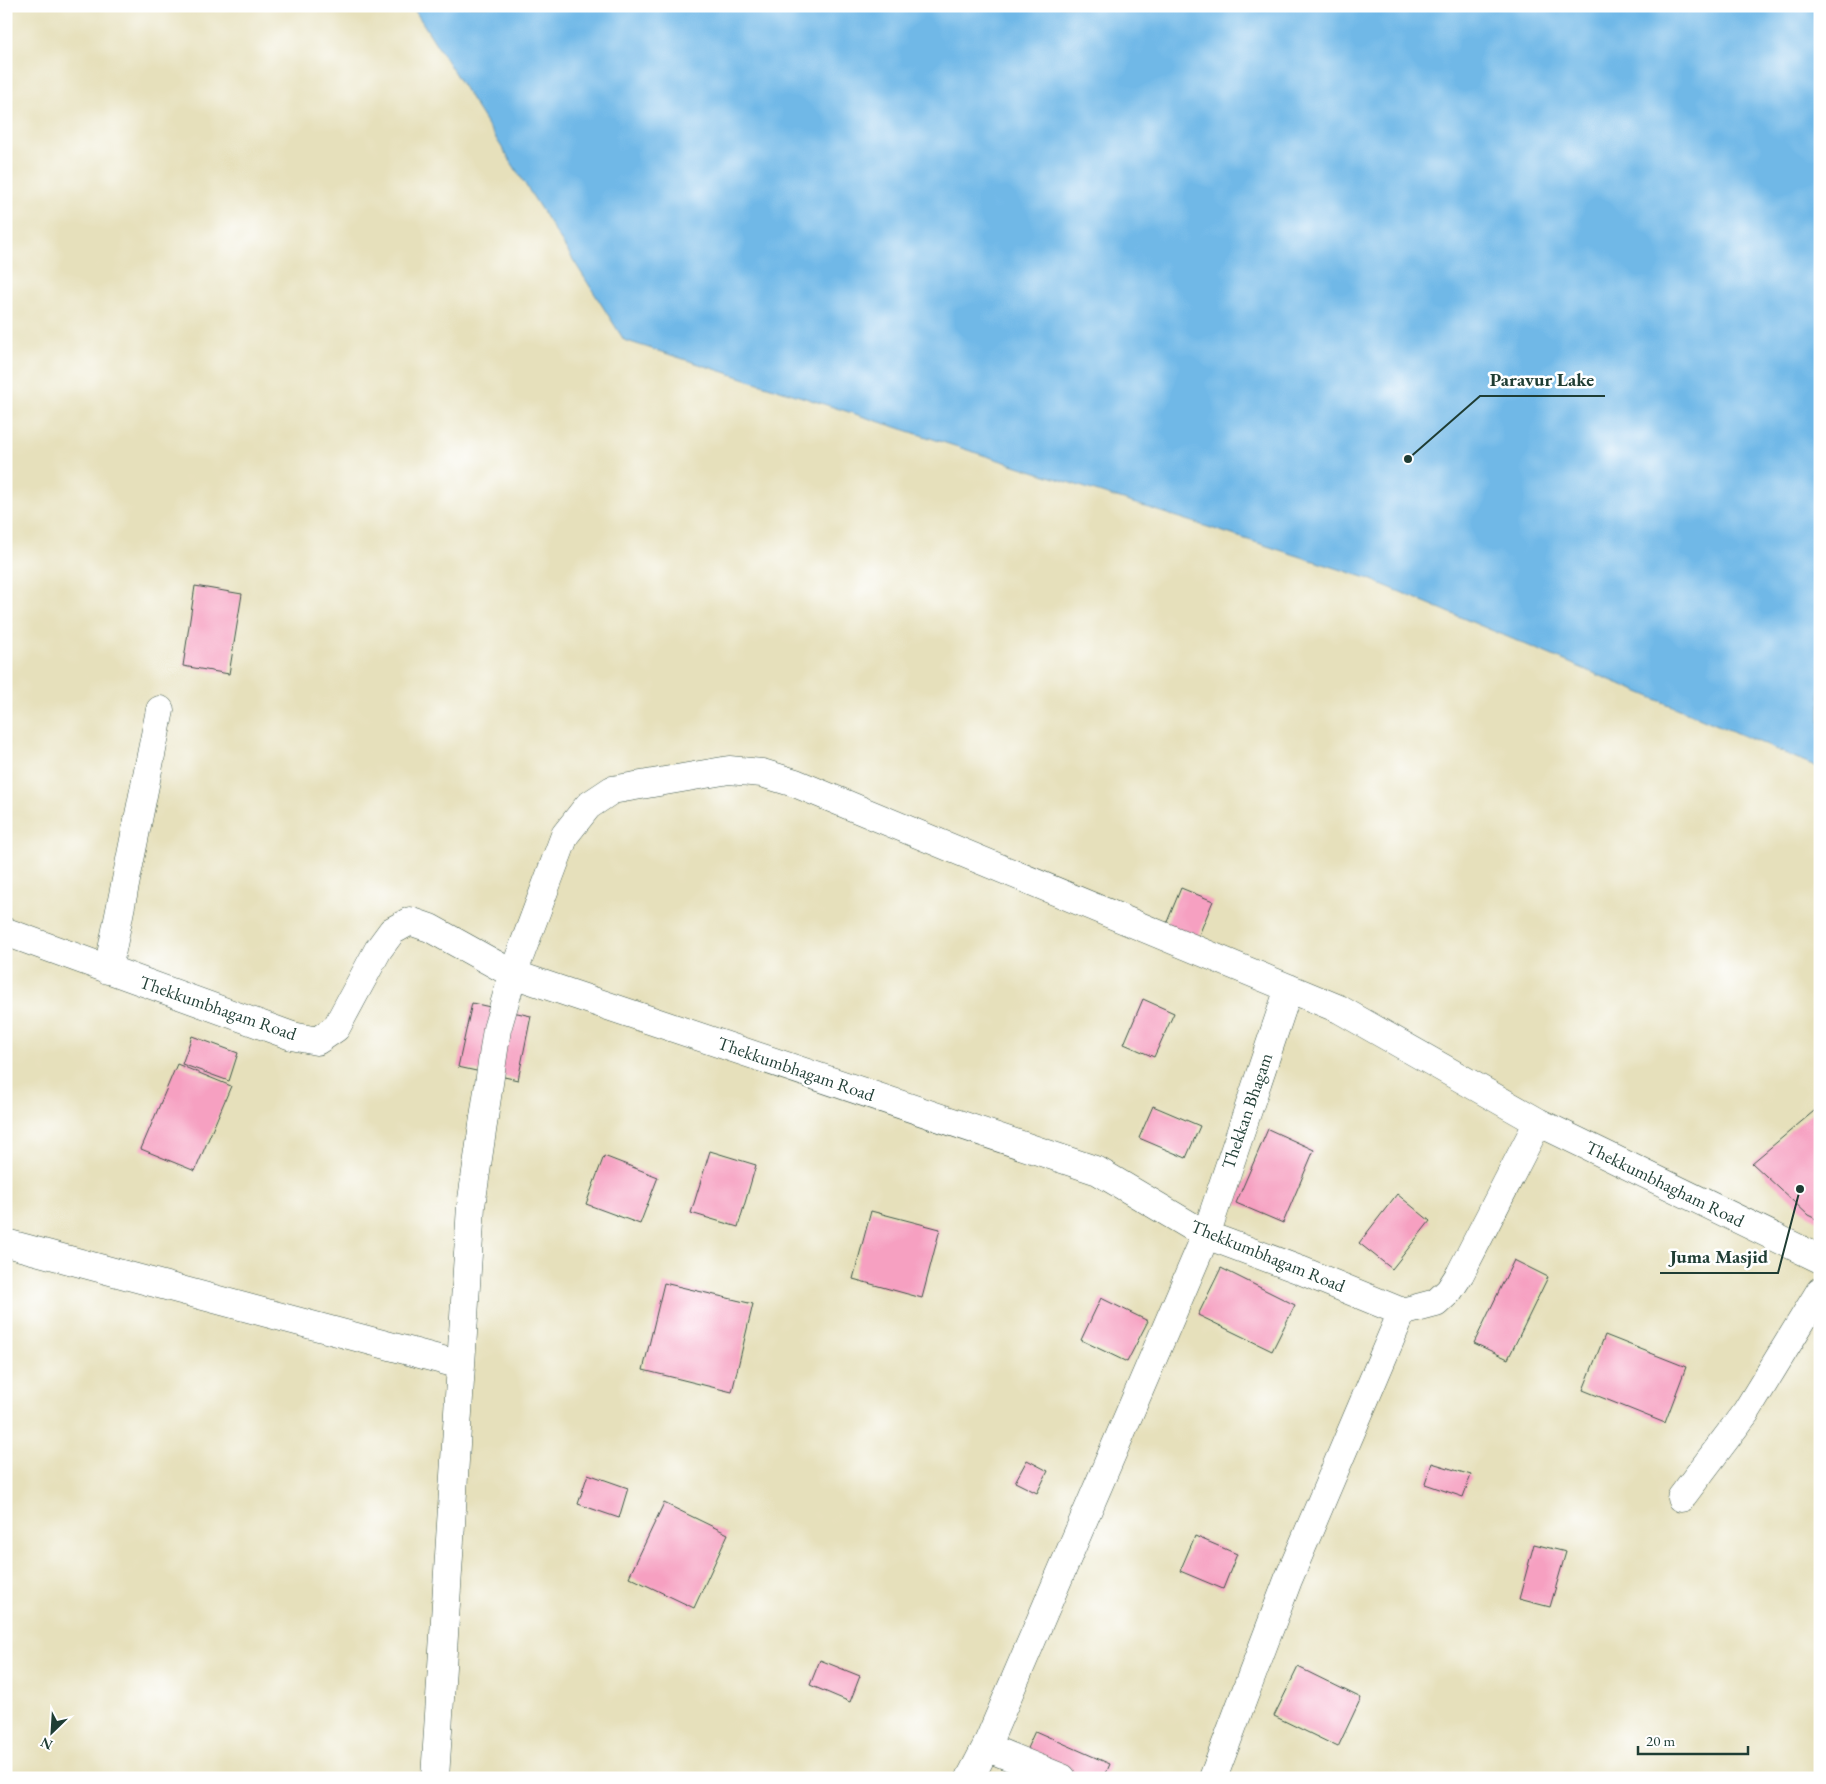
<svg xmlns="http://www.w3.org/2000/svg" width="1826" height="1784" viewBox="0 0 1826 1784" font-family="'EB Garamond',serif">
	<rect width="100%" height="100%" fill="#fff"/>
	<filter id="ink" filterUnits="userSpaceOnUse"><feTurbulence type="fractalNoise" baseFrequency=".02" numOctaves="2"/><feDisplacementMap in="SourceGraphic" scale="10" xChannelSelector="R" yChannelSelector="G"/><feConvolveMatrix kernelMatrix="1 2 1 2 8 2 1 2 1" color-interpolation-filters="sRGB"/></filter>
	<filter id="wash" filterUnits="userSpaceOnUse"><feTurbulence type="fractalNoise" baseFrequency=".0096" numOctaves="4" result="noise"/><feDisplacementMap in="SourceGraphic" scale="20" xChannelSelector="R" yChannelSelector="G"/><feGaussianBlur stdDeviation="1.12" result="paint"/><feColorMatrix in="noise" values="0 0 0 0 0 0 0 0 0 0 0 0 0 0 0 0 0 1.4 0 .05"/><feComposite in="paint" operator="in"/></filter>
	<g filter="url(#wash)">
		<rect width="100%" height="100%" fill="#e6e0bb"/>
		<!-- water -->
		<path fill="#6fb8e7" stroke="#477a8e" d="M412,6h1408v762l-453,-190 -743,-238z"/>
		<g id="blocks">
			<!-- building -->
			<path fill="#f6a0c1" d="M195,586l47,8 -13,80 -46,-8z
				M1181,888l32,13 -21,51 -32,-13z
				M1143,999l31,14 -20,44 -30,-13z
				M472,1003l59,13 -13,64 -60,-13z
				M192,1036l46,17 -9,28 -47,-17z
				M177,1064l54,22 -36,85 -54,-22z
				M1153,1106l47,20 -14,32 -47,-20z
				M1820,1106v115l-12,-6 -56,-52z
				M1268,1129l46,21 -31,73 -47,-20z
				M710,1151l46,14 -18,62 -47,-14z
				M604,1156l54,21 -18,47 -54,-20z
				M1397,1194l33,27 -38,48 -33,-26z
				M871,1211l69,18 -18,69 -69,-19z
				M1514,1260l34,17 -40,82 -34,-16z
				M1221,1268l74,37 -23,46 -74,-36z
				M664,1283l89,21 -21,88 -89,-22z
				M1101,1298l47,23 -21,41 -46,-22z
				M1605,1335l81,32 -21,56 -82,-33z
				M1027,1460l21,11 -11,22 -22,-11z
				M1432,1463l39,12 -8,22 -38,-13z
				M588,1474l40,14 -9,30 -41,-14z
				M664,1503l64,31 -34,74 -65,-31z
				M1195,1536l42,18 -14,35 -43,-18z
				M1534,1544l32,8 -16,55 -31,-8z
				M820,1660l40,16 -10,26 -40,-17z
				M1298,1667l63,31 -23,49 -64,-31z
				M1035,1731l75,33 -6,14h-70l-17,-8z"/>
		</g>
	</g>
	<g filter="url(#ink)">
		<use href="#blocks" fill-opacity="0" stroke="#3d5548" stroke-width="1"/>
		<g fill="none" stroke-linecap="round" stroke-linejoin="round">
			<!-- street casing -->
			<g stroke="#3d5548" stroke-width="29">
				<path id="street" d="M6,932l286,104 25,5 19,-13 42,-78 14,-19 18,-10 20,7 83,46 585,197 108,64 94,35 102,42 34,-9 13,-12 11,-17 78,-152
					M108,970l52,-260
					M6,1243l455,122
					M1681,1498l65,-86 74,-121
					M986,1747l76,31
					M435,1778l36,-572 26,-177 16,-55 52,-139 23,-29 24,-16 117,-20 33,3 33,10 544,226 199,113 282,137
					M970,1778l16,-31 220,-512 83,-247
					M1213,1778l75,-198 114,-268"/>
			</g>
			<!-- street -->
			<use href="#street" stroke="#fff" stroke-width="28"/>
		</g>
	</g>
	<g text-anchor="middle" stroke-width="5" stroke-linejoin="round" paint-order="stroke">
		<!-- street labels -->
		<g font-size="18" fill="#1f3d34" stroke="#fff">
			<text transform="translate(218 1008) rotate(19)" y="6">Thekkumbhagam Road</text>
			<text transform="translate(796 1069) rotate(19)" y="6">Thekkumbhagam Road</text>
			<text transform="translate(1247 1111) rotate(-71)" y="6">Thekkan Bhagam</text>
			<text transform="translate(1665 1184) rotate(26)" y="6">Thekkumbhagham Road</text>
			<text transform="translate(1268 1256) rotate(22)" y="6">Thekkumbhagam Road</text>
		</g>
	</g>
	<!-- callouts -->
	<path fill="none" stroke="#1f3d34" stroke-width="2" d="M1408 459L1480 396H1605M1800 1189L1778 1273H1660"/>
	<g fill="#1f3d34" stroke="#fff" stroke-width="2">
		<circle cx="1408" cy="459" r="5"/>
		<circle cx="1800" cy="1189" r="5"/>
	</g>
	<g font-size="19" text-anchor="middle" font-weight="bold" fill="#1f3d34" stroke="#fff" stroke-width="5" stroke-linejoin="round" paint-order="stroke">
		<text x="1542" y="386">Paravur Lake</text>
		<text x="1719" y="1263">Juma Masjid</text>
	</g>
	<!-- margin -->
	<rect width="1826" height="1784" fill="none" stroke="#fff" stroke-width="25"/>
	<!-- north arrow -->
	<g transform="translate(52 1732) rotate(205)" stroke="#ffffff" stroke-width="4" paint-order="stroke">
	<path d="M0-4L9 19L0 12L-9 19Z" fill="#1f3d34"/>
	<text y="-8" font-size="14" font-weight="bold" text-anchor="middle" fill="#1f3d34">N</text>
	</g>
	<!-- scale -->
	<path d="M1638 1746v8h110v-8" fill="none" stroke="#1f3d34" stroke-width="2.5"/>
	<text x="1646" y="1746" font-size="15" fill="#1f3d34" stroke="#ffffff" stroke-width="4" paint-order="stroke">20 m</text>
</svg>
